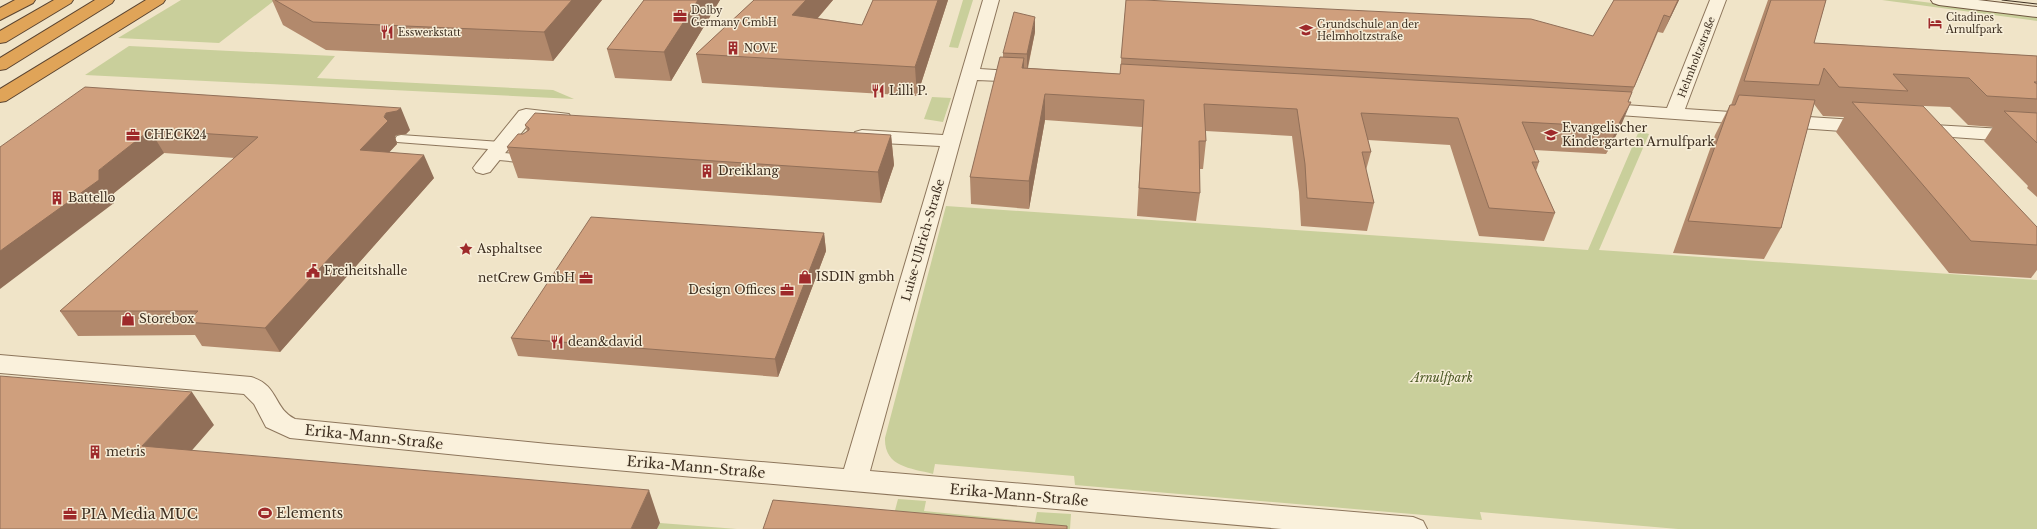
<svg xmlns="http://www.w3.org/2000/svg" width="2037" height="529" viewBox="0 0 2037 529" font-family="'Libre Baskerville',serif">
	<rect width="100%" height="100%" fill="#f0e4c8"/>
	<!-- green -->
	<path fill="#c9cf9b" d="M181,0h94l-56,43 -101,-5z
		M963,0h10l-15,48 -9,-1z
		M1882,0h26l129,16v5z
		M129,46l206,10 -18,22 236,12 21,9 -489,-24z
		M932,97l19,1 -8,24 -19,-3z
		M1639,131l10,3 -50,116 438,30v249h-359l-198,-17 2,8 -407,-35 -1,-9 -139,-12 -2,10c-23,-6 -49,-7 -48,-36l61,-232 642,44z
		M898,499l28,2 -2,10 111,11 2,-10 34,2 -1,15h-116l-61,-11z
		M660,523l77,6h-80z"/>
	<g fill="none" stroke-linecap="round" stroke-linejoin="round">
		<!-- lane casing -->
		<g stroke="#8d765c" stroke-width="2">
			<path id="lane" d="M401,135l100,7 6,4 -6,4 -104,-8 -2,-3 2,-3z
				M492,152l38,3 6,4 -6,4 -42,-4 -2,-3 2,-3z"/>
		</g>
		<!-- street casing -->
		<g stroke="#8d765c" stroke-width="2">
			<path id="street" d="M983,0h16l-19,69 46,3 6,1 3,4 -3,4 -6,1 -49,-2 -107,391 543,46 10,4 4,8h-145l-734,-65 -258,-26 -24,-11 -12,-23 -10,-10 -244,-21v-18l251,22c28,8 22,31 44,42l253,25 296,25 96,-323 -78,-4 -7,-2 -2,-4 2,-4 7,-2 81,5z
				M1710,0h16l-41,109 185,12 7,2 2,4 -2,4 -7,2 -279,-20 -3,-4 3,-4 6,-2 70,5z
				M526,109l43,5 2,4 -2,4 -7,2 -31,-3 -41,51 -7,2 -7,-2 -3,-4 3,-4 43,-53z
				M1916,124l121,7v12l-128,-9 -2,-4 2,-4z"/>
		</g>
		<!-- secondary casing -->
		<g stroke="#6f573f" stroke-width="2">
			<path id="secondary" d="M1931,0h47l59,7v10l-98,-12 -6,-2z"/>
		</g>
		<!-- highway casing -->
		<g stroke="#5b4430" stroke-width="2">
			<path id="highway" d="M15,0h20l-2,3 -33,17v-12z
				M54,0h19l-2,3 -65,39 -6,1v-12z
				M95,0h19l-2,3 -106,66 -6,1v-12z
				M146,0h19l-2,3 -157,98 -6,1v-13z"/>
		</g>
		<!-- lane -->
		<use href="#lane" fill="#faf1dc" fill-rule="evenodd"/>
		<!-- street -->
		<use href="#street" fill="#faf1dc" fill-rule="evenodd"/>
		<!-- secondary -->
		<use href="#secondary" fill="#faf1dc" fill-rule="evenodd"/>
		<!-- highway -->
		<use href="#highway" fill="#e0a458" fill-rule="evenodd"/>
		<!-- tram -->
		<path stroke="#3d2e20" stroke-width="1" d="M2002,0l35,4"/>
	</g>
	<!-- wall -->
	<path fill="#b2896c" d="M272,0h330l-49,61 -227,-11 -43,-25z
		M644,0h76l-49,81 -56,-3 -8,-29z
		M754,0h79l-15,18 44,7 11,-25h75l-31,96 -215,-13 -6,-29z
		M1126,0l467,36 21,-36h65l-16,33 -5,-1 -30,70 -8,26 -14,26 -72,-4 5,12 -3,9 19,42 -11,28 -65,-5 -29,-91 -82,-5 3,12 -5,18 8,33 -7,28 -66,-5 -2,-34 -7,-56 -86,-5v10l-3,28h-3v24l-4,28 -59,-5 5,-89 -97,-7 -16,89 -58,-5 -1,-27 33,-120v-4l32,-21 -7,36 92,6z
		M1768,0h58l-12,43 223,13v141l-10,-9 1,-2 -44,-45 9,-14 -25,-2 -18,-18 -50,-2 137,122v43l-6,8 -82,-5 -113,-141 8,-15 -21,-1 -9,-12 -33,124 -17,31 -91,-6 42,-118 15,-30h1z
		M85,87l325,43 -4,4 -10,1 -1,2 2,7 -8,8 45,26 -154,174 -78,-6 -7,-11 -117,1 -18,-25 175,-153 -71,-5 -50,40v10z
		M525,125l366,10 3,30 -13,38 -363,-25 -11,-31 20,-16z
		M824,233l2,18 -48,126 -260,-21 -7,-18z"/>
	<!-- shaded-wall -->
	<path fill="#916f58" d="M572,0h30l-49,61 -9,-29z
		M698,0h22l-49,81 -7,-29z
		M806,0h27l-37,43 -4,-28z
		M938,0h10l-31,96 -2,-29z
		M1678,0h1l-16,33 7,-16z
		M1035,17v15l-8,38v-16z
		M1024,58v26l-2,-16z
		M1045,94v26l-16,89v-28z
		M1631,102l-11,26 -14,26 11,-27z
		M401,108l9,22 -4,4 -10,1 -1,2 2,7 -27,29 -10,-23 24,-33 2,-4z
		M150,130l14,23 -50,40v10l-114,86v-38l99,-81z
		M891,135l3,30 -13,38 -3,-31z
		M424,155l10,23 -154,174 -15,-24z
		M824,233l2,18 -48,126 -3,-18z
		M192,392l22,33 -47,54 -25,-33z
		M649,490l11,33 -3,6h-26z"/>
	<!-- building -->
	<path fill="#cf9f7d" stroke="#916f58" d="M275,0h297l-28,32 -231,-10z
		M644,0h54l-34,52 -57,-3z
		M754,0h52l-14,15 70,10 11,-25h65l-23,67 -219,-13z
		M1126,0h18l387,19 62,17 21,-36h64l-8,17 -6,-2 -30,72 -513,-29z
		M1771,0h55l-12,43 223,13v26h-3l3,2v15l-50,-3 -18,-18 -76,-4 15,17 -69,-4 -15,-19 -5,17 -75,-4z
		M1014,12l21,5 -8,37 -24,-1z
		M1000,57l24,1 -2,10 98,6 1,-10 511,28 -4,10h3l-14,25 -95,-5 17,40h-7l23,51 -66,-5 -31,-90 -97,-5 10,39h-9l12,51 -67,-5 -2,-34 -8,-55 -93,-5 2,37h-7l1,52 -61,-5 5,-88 -99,-6 -16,87 -59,-4z
		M85,87l316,21 -4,3 -11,2 -2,4 4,4 -28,29 64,5 -159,173 -79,-6 12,-11h-138l198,-174 -108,-7 -51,40v10l-99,71v-104z
		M1739,95l76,5 -34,128 -93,-7 42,-116h5z
		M1852,102l71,4 114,121v18l-66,-4z
		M2004,111l33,2v30z
		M535,113l356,22 -13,37 -371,-25 11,-13h5l6,-4v-2l-4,-3z
		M591,217l233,16 -49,126 -264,-21z
		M0,376l192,16 -50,54 507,44 -18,39h-631z
		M773,500l294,26v3h-304z"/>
	<!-- icons -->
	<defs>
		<g id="office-bare" transform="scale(1.08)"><path d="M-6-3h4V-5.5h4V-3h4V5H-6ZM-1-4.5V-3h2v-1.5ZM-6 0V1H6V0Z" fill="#9e2a2b" stroke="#f7eed8" stroke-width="2.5" paint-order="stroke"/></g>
		<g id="hotel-bare" transform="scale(1.08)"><path d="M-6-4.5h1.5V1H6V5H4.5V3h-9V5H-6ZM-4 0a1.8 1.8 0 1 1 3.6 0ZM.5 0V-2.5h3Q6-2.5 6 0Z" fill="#9e2a2b" stroke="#f7eed8" stroke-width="2.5" paint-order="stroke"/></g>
		<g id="school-bare" transform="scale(1.08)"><path d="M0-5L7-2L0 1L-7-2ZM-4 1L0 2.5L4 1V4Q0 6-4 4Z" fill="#9e2a2b" stroke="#f7eed8" stroke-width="2.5" paint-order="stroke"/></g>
		<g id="restaurant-bare" transform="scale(1.08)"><path d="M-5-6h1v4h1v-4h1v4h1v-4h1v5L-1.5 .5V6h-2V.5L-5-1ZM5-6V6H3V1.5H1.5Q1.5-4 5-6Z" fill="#9e2a2b" stroke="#f7eed8" stroke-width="2.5" paint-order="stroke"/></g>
		<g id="building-bare" transform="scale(1.08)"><path d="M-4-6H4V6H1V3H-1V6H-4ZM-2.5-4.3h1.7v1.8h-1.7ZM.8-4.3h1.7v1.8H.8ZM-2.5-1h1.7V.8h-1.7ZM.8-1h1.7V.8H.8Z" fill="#9e2a2b" stroke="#f7eed8" stroke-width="2.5" paint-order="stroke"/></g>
		<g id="sight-bare" transform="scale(1.08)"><path d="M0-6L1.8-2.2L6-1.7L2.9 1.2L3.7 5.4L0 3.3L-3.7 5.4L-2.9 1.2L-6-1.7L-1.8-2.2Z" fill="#9e2a2b" stroke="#f7eed8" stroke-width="2.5" paint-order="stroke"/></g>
		<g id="civic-bare" transform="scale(1.08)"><path d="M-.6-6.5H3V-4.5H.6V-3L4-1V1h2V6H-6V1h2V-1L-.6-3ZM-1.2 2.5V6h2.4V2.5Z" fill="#9e2a2b" stroke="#f7eed8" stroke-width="2.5" paint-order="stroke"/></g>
		<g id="shop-bare" transform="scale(1.08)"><path d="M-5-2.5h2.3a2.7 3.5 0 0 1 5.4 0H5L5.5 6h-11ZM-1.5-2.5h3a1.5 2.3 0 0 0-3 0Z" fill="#9e2a2b" stroke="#f7eed8" stroke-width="2.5" paint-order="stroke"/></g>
		<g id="stadium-bare" transform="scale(1.08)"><path d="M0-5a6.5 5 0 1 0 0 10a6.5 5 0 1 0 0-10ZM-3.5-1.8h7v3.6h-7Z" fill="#9e2a2b" stroke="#f7eed8" stroke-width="2.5" paint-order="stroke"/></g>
	</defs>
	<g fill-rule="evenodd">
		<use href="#office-bare" x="680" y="16"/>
		<use href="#hotel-bare" x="1935" y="23"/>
		<use href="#school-bare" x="1306" y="30"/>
		<use href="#restaurant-bare" x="387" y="32"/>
		<use href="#building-bare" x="733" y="48"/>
		<use href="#restaurant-bare" x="878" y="91"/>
		<use href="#office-bare" x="133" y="135"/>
		<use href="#school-bare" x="1551" y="135"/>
		<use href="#building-bare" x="707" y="171"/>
		<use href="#building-bare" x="57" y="198"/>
		<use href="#sight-bare" x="466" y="249"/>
		<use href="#civic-bare" x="313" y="271"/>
		<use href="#shop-bare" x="805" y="277"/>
		<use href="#office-bare" x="586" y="278"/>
		<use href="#office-bare" x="787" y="290"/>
		<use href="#shop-bare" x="128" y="319"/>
		<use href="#restaurant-bare" x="557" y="342"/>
		<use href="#building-bare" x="95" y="452"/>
		<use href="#stadium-bare" x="265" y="513"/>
		<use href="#office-bare" x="70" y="514"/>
	</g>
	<g text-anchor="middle" stroke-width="3" stroke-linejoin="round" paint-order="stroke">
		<!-- far-poi labels -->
		<g font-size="10" fill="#3d2e20" stroke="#f7eed8" text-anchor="start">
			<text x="691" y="14">Dolby<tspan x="691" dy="12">Germany GmbH</tspan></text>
			<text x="1946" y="21">Citadines<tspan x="1946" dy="12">Arnulfpark</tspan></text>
			<text x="1317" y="28">Grundschule an der<tspan x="1317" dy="12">Helmholtzstraße</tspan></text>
			<text x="398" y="36">Esswerkstatt</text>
			<text x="744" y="52">NOVE</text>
		</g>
		<!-- far-street labels -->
		<g font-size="10" fill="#3d2e20" stroke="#f7eed8">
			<text transform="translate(1696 57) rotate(-69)" y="4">Helmholtzstraße</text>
		</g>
		<!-- poi labels -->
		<g font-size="12" fill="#3d2e20" stroke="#f7eed8" text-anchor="start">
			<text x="889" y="95">Lilli P.</text>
			<text x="1562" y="132">Evangelischer<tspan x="1562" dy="14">Kindergarten Arnulfpark</tspan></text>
			<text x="144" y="139">CHECK24</text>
			<text x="718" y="175">Dreiklang</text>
			<text x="68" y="202">Battello</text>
			<text x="477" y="253">Asphaltsee</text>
			<text x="324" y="275">Freiheitshalle</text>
			<text x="816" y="281">ISDIN gmbh</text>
			<text x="575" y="282" text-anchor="end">netCrew GmbH</text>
			<text x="776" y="294" text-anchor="end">Design Offices</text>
			<text x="139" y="323">Storebox</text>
			<text x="568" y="346">dean&amp;david</text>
			<text x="106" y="456">metris</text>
		</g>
		<!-- street labels -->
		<g font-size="12" fill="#3d2e20" stroke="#f7eed8">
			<text transform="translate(923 240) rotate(-74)" y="4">Luise-Ullrich-Straße</text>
		</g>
		<!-- park labels -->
		<g font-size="12" font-style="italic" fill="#4d5a26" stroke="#f7eed8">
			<text x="1442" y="382">Arnulfpark</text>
		</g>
		<!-- near-street labels -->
		<g font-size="14" fill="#3d2e20" stroke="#f7eed8">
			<text transform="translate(374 437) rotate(6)" y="5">Erika-Mann-Straße</text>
			<text transform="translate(696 467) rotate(5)" y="5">Erika-Mann-Straße</text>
			<text transform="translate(1019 495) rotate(5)" y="5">Erika-Mann-Straße</text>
		</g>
		<!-- near-poi labels -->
		<g font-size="14" fill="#3d2e20" stroke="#f7eed8" text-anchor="start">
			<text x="276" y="518">Elements</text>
			<text x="81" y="519">PIA Media MUC</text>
		</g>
	</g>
</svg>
